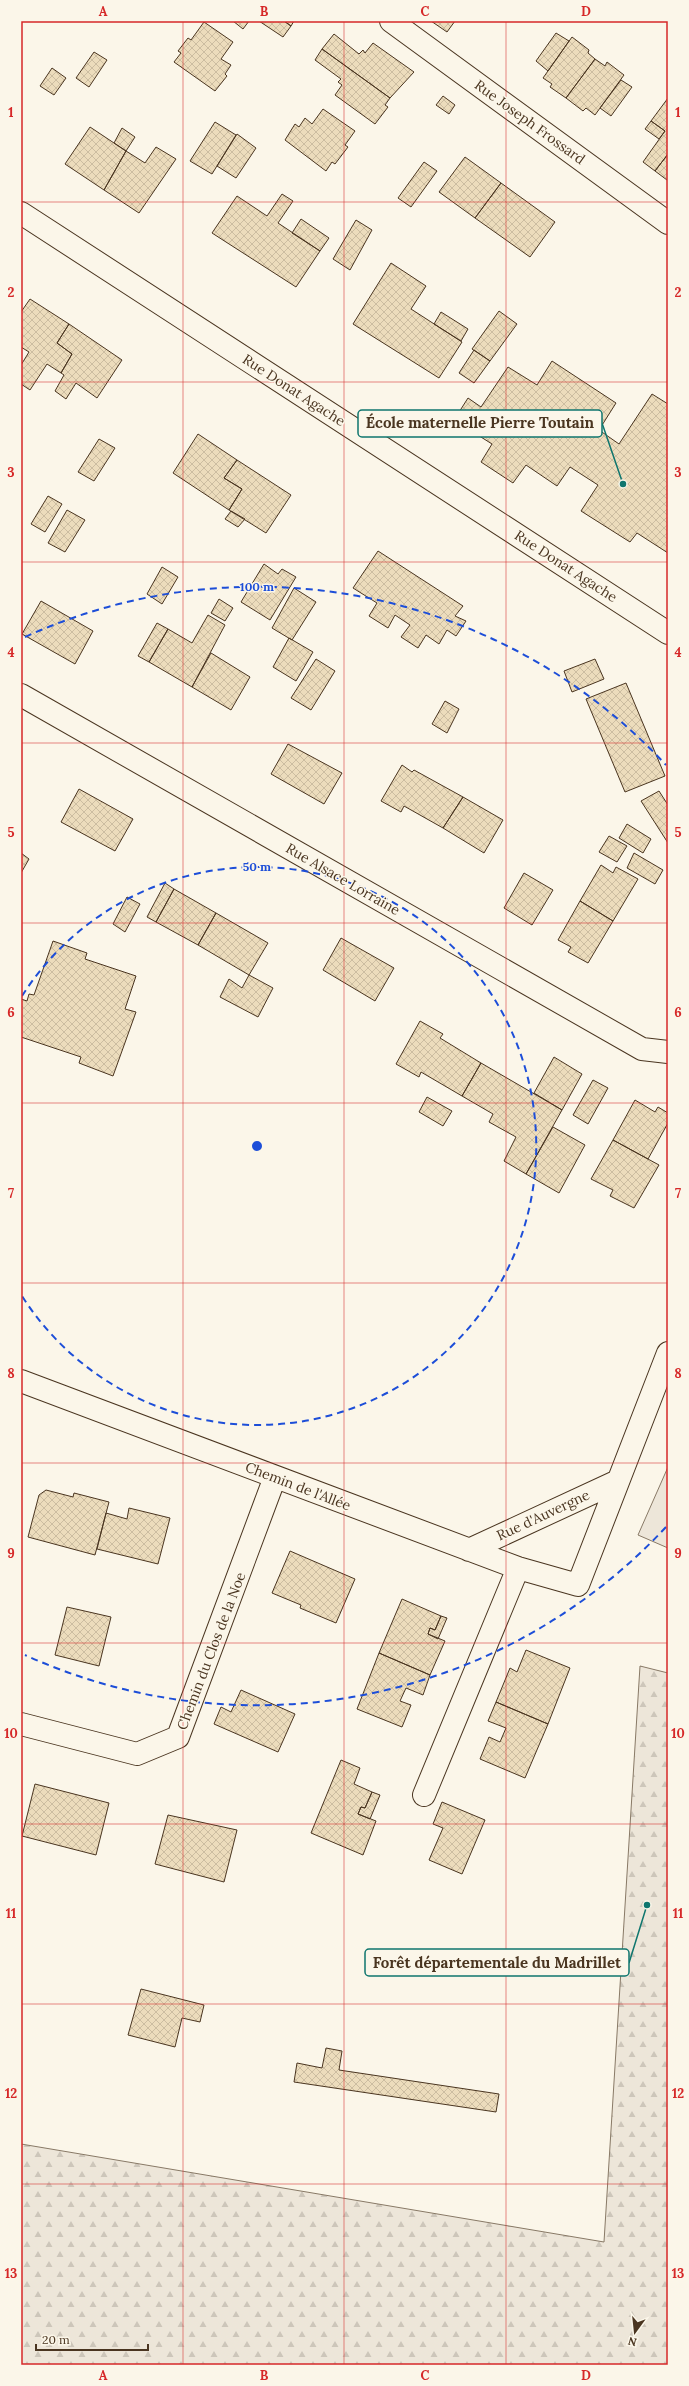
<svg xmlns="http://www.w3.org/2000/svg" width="689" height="2386" viewBox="0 0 689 2386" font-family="Lora,serif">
	<defs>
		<pattern id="forest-firs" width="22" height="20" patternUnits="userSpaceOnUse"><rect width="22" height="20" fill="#ede6d9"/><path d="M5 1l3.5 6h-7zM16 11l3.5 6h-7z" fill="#cdc6ba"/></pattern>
		<pattern id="building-cross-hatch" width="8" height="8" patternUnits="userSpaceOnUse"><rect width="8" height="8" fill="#ecdcbc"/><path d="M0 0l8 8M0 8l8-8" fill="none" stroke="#ccbda1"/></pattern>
	</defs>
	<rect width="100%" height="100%" fill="#fbf6e9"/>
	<!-- forest -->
	<path fill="url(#forest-firs)" stroke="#887966" d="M640,1666l28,7v692h-647v-221l583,98z"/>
	<!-- pitch -->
	<path fill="#ede6d9" stroke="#887966" d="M668,1467v81l-30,-13z"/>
	<!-- building -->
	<path fill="url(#building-cross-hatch)" stroke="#4a3520" d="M233,21h16l-6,8z
		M259,21h25l7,5 -8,11z
		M284,21h10l-3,5z
		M431,21h24l-8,11z
		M204,22l29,20 -12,17 10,6 -6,9 2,2 -12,15 -41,-29 7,-9 -3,-2 10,-13 3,2z
		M556,33l13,8 -21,30 -12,-10z
		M334,34l25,20 4,-4 2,3 8,-10 41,29 -24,26 -68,-49z
		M572,37l17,13 -1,3 7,6 -29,39 -16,-11 2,-3 -9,-6z
		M322,49l68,49 -5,7 3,2 -13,17 -40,-29 7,-10 -4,-3 3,-3 -26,-19z
		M94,52l13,8 -18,27 -13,-9z
		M595,59l10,7 2,-4 17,13 -29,40 -9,-7 -3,3 -17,-13z
		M52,68l14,10 -12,17 -14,-9z
		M621,80l11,7 -21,29 -11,-8z
		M443,96l12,9 -6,9 -13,-9z
		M668,98v56l-13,17 -12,-9 22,-31 -14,-10z
		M323,109l32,22 -10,14 3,2 -13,17 -3,-2 -6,9 -41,-31 10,-16 4,3 6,-9 7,6z
		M651,121l14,10 -6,8 -14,-10z
		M215,122l21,13 -24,39 -22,-13z
		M90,127l36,24 -22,39 -39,-26z
		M122,128l13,9 -9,14 -12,-8z
		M237,134l19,14 -20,30 -19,-12z
		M156,147l20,12 -37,54 -35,-23 22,-39 19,12z
		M668,154v25l-1,1 -12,-9z
		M465,157l36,26 -26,35 -36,-26z
		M424,162l13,9 -26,36 -13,-9z
		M501,183l54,39 -25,35 -55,-39z
		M282,194l11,7 -15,22 42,28 -24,36 -84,-54 25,-37 30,20z
		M301,219l28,19 -9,13 -28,-18z
		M356,220l16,10 -22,40 -17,-11z
		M391,263l35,23 -15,23 51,33 -23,36 -86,-54z
		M30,299l39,25 -12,19 15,11 -11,19 -14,-9 -17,26 -9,-6v-19l8,-13 -8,-5v-35z
		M499,311l18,13 -27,37 -18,-12z
		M441,312l27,17 -7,12 -27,-17z
		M69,324l53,36 -25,38 -21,-15 -10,16 -11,-8 9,-16 -3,-2 11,-19 -15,-11z
		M474,350l16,11 -16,22 -15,-10z
		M552,361l64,42 -17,27 20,14 33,-50 16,10v149l-31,-20 -7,9 -49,-31 17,-26 -28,-18 -13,19 -31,-21 -13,18 -32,-21 11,-18 -38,-24 14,-22 13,9 27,-40 29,18z
		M198,434l39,26 -13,18 18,11 -13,21 -56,-37z
		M99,439l16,9 -21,33 -16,-9z
		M237,460l54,35 -25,38 -37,-23 13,-21 -18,-11z
		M48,496l14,8 -17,28 -14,-8z
		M67,510l18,10 -20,32 -17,-9z
		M231,511l14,8 -7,8 -13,-8z
		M378,551l85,55 -8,10 11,5 -10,15 -9,-6 -8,14 -13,-9 -8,13 -17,-11 9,-12 -15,-10 -7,13 -19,-12 8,-13 -24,-15z
		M264,564l14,10 4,-5 14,8 -26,43 -29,-18z
		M162,567l16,10 -16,27 -15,-10z
		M294,588l22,14 -24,38 -20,-12z
		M219,599l14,9 -8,13 -14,-8z
		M41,601l52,30 -18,33 -53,-30z
		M208,615l17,10 -33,62 -43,-25 19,-33 24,14z
		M157,623l11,6 -19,33 -11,-6z
		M289,638l24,14 -17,29 -23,-14z
		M211,653l39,24 -19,33 -39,-23z
		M316,659l19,12 -24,39 -20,-12z
		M595,659l9,20 -32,13 -8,-21z
		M626,683l39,93 -40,16 -39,-93z
		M445,701l14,8 -12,24 -15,-9z
		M288,744l54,29 -18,31 -53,-30z
		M402,765l10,7 2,-2 49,27 -20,31 -39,-22 -3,6 -20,-11z
		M79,789l54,30 -18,32 -54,-29z
		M659,791l9,14v38l-27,-42z
		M463,797l40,23 -19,33 -41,-25z
		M627,824l24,15 -8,14 -24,-15z
		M609,836l18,10 -10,16 -18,-10z
		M21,853l8,6 -8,14z
		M634,853l29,17 -8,14 -28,-16z
		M601,865l12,8 3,-6 22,12 -25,42 -33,-20z
		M524,873l29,17 -21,35 -28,-17z
		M165,883l9,6 -18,33 -9,-5z
		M174,889l42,24 -18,32 -42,-23z
		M127,897l13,7 -15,28 -12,-8z
		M580,901l33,20 -25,42 -20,-11 3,-5 -13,-7z
		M216,913l52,30 -19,32 -51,-30z
		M341,938l53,30 -19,33 -52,-31z
		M53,941l34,12 -2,6 51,17 -11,33 11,3 -23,64 -34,-13 2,-6 -60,-20v-38l6,2 2,-7 5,1z
		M249,975l24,13 -15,29 -38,-20 9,-18 13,9z
		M420,1021l23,13 -3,4 41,25 -19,33 -41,-24 -2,5 -23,-13z
		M554,1057l28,17 -20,36 -28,-17z
		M481,1063l81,47 -36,64 -22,-13 12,-24 -27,-15 4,-8 -31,-18z
		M593,1080l15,8 -20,36 -15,-9z
		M427,1097l25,14 -9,15 -24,-14z
		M635,1100l20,12 3,-5 10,6v10l-20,36 -35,-19z
		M553,1127l32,18 -26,48 -33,-19z
		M613,1140l46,25 -25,43 -24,-12 3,-6 -22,-11z
		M46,1490l27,7 1,-4 35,9 -14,53 -67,-18 11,-42z
		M129,1508l41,10 -12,46 -61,-15 9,-36 21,6z
		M290,1551l65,28 -19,44 -36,-15 1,-3 -29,-12z
		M402,1599l39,17 -6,14 -5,-2 -2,6 17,7 -15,34 -51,-22z
		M67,1607l44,10 -12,49 -44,-11z
		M441,1616l6,2 -9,21 -10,-5 2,-6 5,2z
		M526,1650l44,18 -22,56 -52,-22 14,-34 7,4z
		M379,1653l51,22 -7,20 -17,-7 -6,13 11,4 -9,22 -45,-18z
		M241,1690l54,24 -17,38 -64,-28 7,-17 10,5z
		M496,1702l52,22 -23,54 -45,-19 9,-22 11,5 6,-14 -18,-7z
		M341,1760l19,8 -6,16 18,8 -7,16 -4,-1 -3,7 18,7 -13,34 -52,-22z
		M35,1784l74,19 -13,52 -74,-19z
		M372,1792l8,3 -10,24 -12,-5 3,-7 4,1z
		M442,1802l43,18 -23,54 -33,-14 14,-32 -10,-4z
		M168,1815l69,15 -13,52 -69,-18z
		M141,1989l63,16 -4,17 -18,-4 -7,29 -47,-12z
		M326,2048l16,3 -3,19 160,24 -3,18 -202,-30 3,-19 25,5z"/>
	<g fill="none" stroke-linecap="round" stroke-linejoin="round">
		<!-- minor casing -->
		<g stroke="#4a3520" stroke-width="24">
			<path id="minor" d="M391,21l277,202
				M21,213l647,420
				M21,695l621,354 26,3
				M21,1381l497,187 60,17 90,-232
				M469,1550l149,-69
				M21,1724l116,30 41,-17 97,-260
				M424,1795l94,-227"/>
		</g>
		<!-- minor -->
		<use href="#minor" stroke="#fbf6e9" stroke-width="22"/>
	</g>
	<!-- grid -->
	<path fill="none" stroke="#d62828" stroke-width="1" stroke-opacity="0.55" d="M183,21v2344M344,21v2344M506,21v2344M21,202h647M21,382h647M21,562h647M21,743h647M21,923h647M21,1103h647M21,1283h647M21,1463h647M21,1643h647M21,1824h647M21,2004h647M21,2184h647"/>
	<!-- distance rings -->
	<g fill="none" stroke="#1d4ed8" stroke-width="2" stroke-dasharray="7 5">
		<path d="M22 996A279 279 0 1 1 22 1296"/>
		<path d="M666 1527A559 559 0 0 1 25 1655M25 637A559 559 0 0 1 666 765"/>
	</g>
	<g text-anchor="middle" stroke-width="3" stroke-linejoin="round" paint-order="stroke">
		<!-- street labels -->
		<g font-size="14" fill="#4a3520" stroke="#fbf6e9">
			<text transform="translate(530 122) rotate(36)" y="5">Rue Joseph Frossard</text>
			<text transform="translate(294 390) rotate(33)" y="5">Rue Donat Agache</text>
			<text transform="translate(566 566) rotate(33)" y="5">Rue Donat Agache</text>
			<text transform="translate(343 879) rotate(30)" y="5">Rue Alsace Lorraine</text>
			<text transform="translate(298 1486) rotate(21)" y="5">Chemin de l'Allée</text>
			<text transform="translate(543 1515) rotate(-25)" y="5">Rue d'Auvergne</text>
			<text transform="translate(211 1651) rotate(-69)" y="5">Chemin du Clos de la Noe</text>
		</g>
	</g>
	<circle cx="257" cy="1146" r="6" fill="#1d4ed8" stroke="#fbf6e9" stroke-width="2"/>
	<g font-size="12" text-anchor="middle" font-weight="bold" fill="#1d4ed8" stroke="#fbf6e9" stroke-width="3" stroke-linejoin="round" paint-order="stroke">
		<text x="257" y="591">100 m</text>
		<text x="257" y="871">50 m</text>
	</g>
	<!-- callouts -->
	<path fill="none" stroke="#0f766e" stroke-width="1.5" d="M623 484L602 423M647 1905L629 1963"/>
	<g fill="#0f766e" stroke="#fbf6e9" stroke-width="1.5">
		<circle cx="623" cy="484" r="4"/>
		<circle cx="647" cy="1905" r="4"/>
	</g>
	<g fill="#fbf6e9" stroke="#0f766e" stroke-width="1.5">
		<rect x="358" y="410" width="244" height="27" rx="4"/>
		<rect x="365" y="1949" width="264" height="27" rx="4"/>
	</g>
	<g font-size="15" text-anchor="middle" font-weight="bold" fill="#4a3520">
		<text x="480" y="428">École maternelle Pierre Toutain</text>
		<text x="497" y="1968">Forêt départementale du Madrillet</text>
	</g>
	<!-- border -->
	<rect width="689" height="2386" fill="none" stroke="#fbf6e9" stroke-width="44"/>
	<!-- north arrow -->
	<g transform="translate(635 2332) rotate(195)" stroke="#fbf6e9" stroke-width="3" paint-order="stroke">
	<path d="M0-3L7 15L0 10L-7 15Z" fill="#4a3520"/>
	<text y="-6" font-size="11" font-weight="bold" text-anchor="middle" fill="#4a3520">N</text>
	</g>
	<!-- scale -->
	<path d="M36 2344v6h112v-6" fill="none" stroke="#4a3520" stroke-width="2"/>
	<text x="42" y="2344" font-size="12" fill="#4a3520" stroke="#fbf6e9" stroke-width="3" paint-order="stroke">20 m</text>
	<rect x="22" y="22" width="645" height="2342" fill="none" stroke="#d62828" stroke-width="1.5"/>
	<g font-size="13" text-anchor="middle" font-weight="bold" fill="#d62828">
		<text x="103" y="16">A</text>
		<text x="264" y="16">B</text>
		<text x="425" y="16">C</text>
		<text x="586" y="16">D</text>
		<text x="11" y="117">1</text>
		<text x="678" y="117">1</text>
		<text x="11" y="297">2</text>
		<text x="678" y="297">2</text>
		<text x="11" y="477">3</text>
		<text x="678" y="477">3</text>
		<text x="11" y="657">4</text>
		<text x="678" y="657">4</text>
		<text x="11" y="837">5</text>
		<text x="678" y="837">5</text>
		<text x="11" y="1017">6</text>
		<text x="678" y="1017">6</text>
		<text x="11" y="1198">7</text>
		<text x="678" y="1198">7</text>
		<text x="11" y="1378">8</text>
		<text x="678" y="1378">8</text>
		<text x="11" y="1558">9</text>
		<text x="678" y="1558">9</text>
		<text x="11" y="1738">10</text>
		<text x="678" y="1738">10</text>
		<text x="11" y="1918">11</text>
		<text x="678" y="1918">11</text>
		<text x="11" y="2098">12</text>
		<text x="678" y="2098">12</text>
		<text x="11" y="2278">13</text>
		<text x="678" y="2278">13</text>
		<text x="103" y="2380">A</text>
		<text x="264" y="2380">B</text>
		<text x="425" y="2380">C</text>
		<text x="586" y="2380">D</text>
	</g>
</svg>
